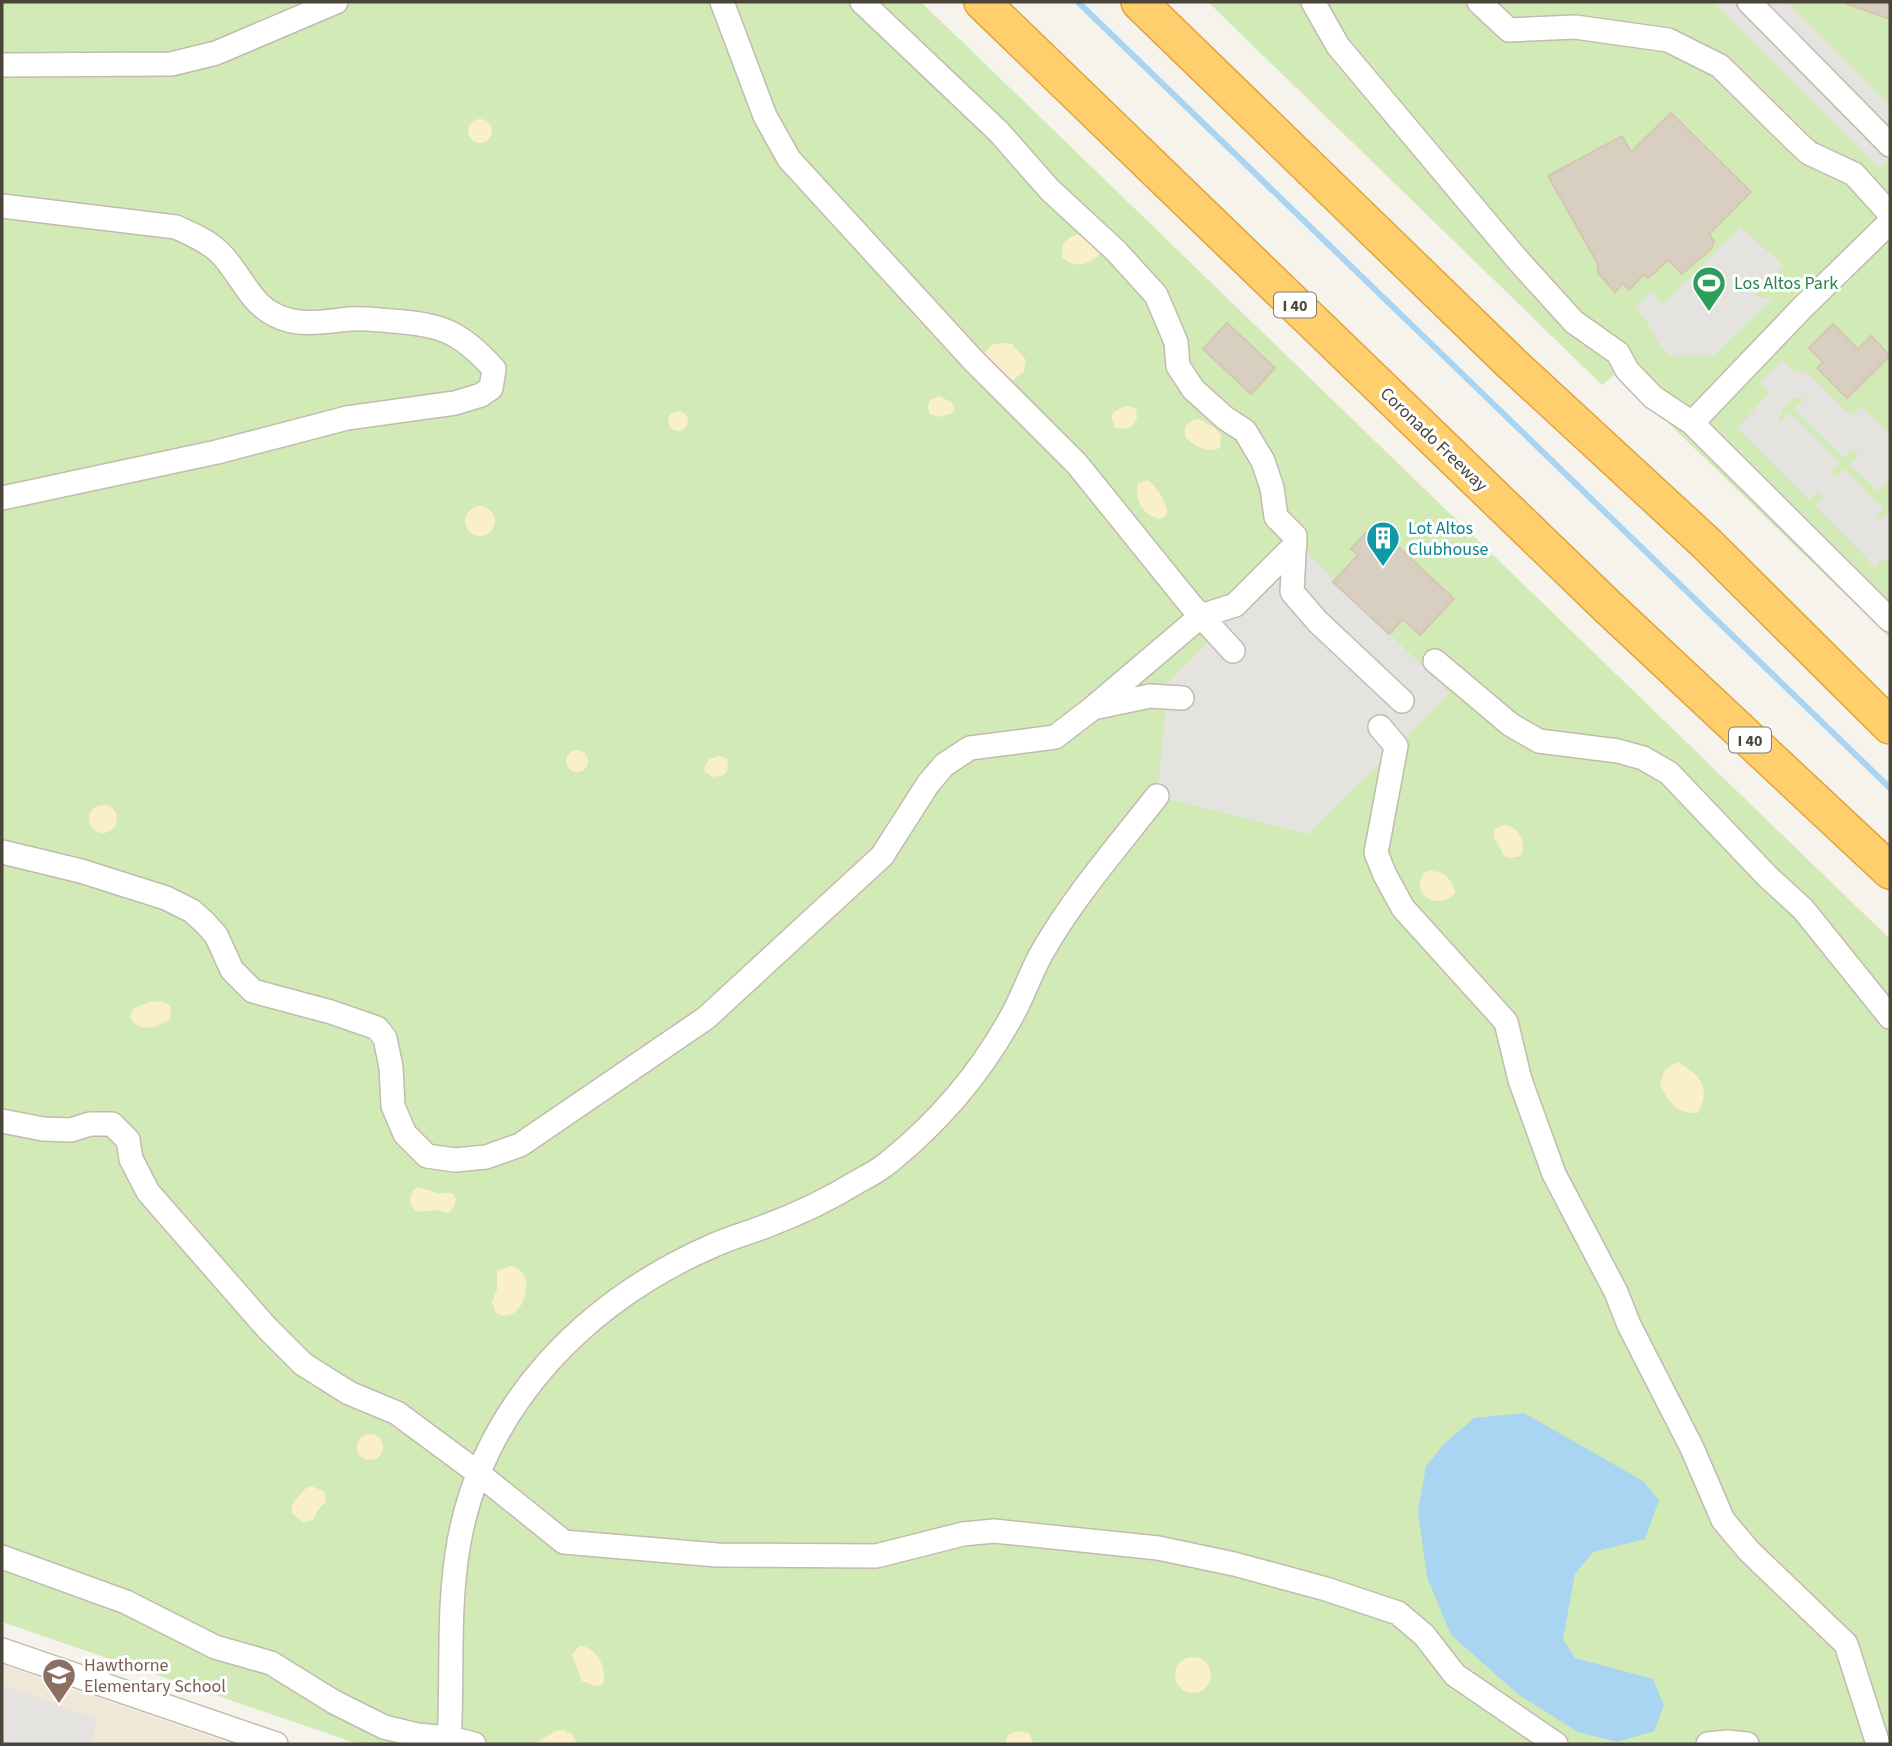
<svg xmlns="http://www.w3.org/2000/svg" width="1892" height="1746" viewBox="0 0 1892 1746" font-family="'Source Sans 3',sans-serif">
	<rect width="100%" height="100%" fill="#f6f3ec"/>
	<!-- education -->
	<path fill="#efe8d6" d="M2,1665l230,79h-230z"/>
	<!-- green -->
	<path fill="#d2eab5" d="M2,2h919l969,937v805h-1532l-356,-122z
		M1208,2h682v636l-273,-265 -15,12z"/>
	<!-- sand -->
	<path fill="#f9efc9" d="M468 131a12 12 0 1 1 24 0a12 12 0 1 1-24 0Z
		M1085,233l17,18c-10,14 -28,19 -40,6l1,-14 9,-7z
		M1005,343l7,1 14,16 -2,12 -14,10 -29,-26 12,-12z
		M939,396l12,6 4,7 -2,4 -15,4 -9,-4 -1,-8 2,-5z
		M1125,406l11,2 1,11c-5,10 -12,11 -22,9l-4,-11 3,-5z
		M668 421a10 10 0 1 1 20 0a10 10 0 1 1-20 0Z
		M1199,419l17,10 5,6 -1,13c-13,5 -26,-2 -35,-11v-11l8,-6z
		M1148,480c9,7 20,23 19,34l-5,5c-18,-1 -28,-19 -24,-36z
		M465 521a15 15 0 1 1 30 0a15 15 0 1 1-30 0Z
		M566 761a11 11 0 1 1 22 0a11 11 0 1 1-22 0Z
		M720,756l8,3 -1,12 -3,4 -11,2 -8,-5 -1,-4 5,-9z
		M89 819a14 14 0 1 1 28 0a14 14 0 1 1-28 0Z
		M1504,825c14,1 23,17 17,31l-12,2 -5,-2 -10,-19 1,-8z
		M1430,871c14,0 22,8 25,21 -11,19 -47,6 -31,-19z
		M162,1001l9,5 -1,13c-13,9 -33,15 -40,-3l3,-7 16,-7z
		M1677,1062c23,12 35,26 21,51 -22,1 -27,-9 -38,-27l4,-15z
		M418,1187l20,6h14l4,6 -2,8 -6,6 -14,-3 -16,2c-9,-5 -9,-13 -5,-22z
		M511,1266c30,7 11,62 -15,47l-4,-11 5,-13v-18z
		M357 1447a13 13 0 1 1 26 0a13 13 0 1 1-26 0Z
		M311,1486l13,5 2,11 -9,9 -4,9 -10,2 -11,-9v-9l14,-16z
		M579,1646c18,0 30,25 23,39l-7,1 -13,-5 -10,-26z
		M1175 1675a18 18 0 1 1 36 0a18 18 0 1 1-36 0Z
		M564,1730l9,5 4,9h-43l21,-13z
		M1017,1731l12,2 5,11h-29l3,-9z"/>
	<!-- parking -->
	<path fill="#e5e3e0" d="M1714,2h73l103,104v52l-10,11z
		M1740,227l44,39 -30,31h20l-59,58 -44,1 -13,-14 -12,-22 -11,-12 16,-16 13,12z
		M1782,360l12,12h13l40,40 5,2 10,-7 28,27v52l-3,-4 -9,9 -28,-26 9,-11 -7,-4 -8,8 -50,-49 9,-8 -1,-4 -8,1 -12,12 -4,11 2,1 10,-9 50,50 -9,11 6,3 8,-8 38,39 -7,8v3l10,-3 4,-9v55l-7,-4 -8,9 -60,-61 8,-9v-2l-6,-3 -8,8 -72,-72 31,-33v-4l-8,-8z
		M1300,546l150,147 -142,141 -151,-38 11,-113z
		M2,1685l96,34 -8,25h-88z"/>
	<!-- water -->
	<path fill="#a9d4f2" d="M1524,1413l119,68 16,19 -14,39 -52,13 -18,22 -12,65 12,19 78,21 11,26 -10,26 -37,11 -39,-10 -59,-37 -68,-60 -24,-58 -9,-66 8,-45 19,-23 29,-25z"/>
	<g fill="none" stroke-linecap="round" stroke-linejoin="round">
		<!-- stream -->
		<path stroke="#a9d4f2" stroke-width="6" d="M1078,2l812,786"/>
	</g>
	<!-- building -->
	<path fill="#d8cfc1" stroke="#d3c7b4" stroke-width="2" d="M1848,2h42v17l-43,-15z
		M1671,113l80,79 -42,42 5,7 -3,8 -29,25 -14,-14 -20,18 -4,-4 -15,16 -6,-7 -8,9 -17,-19v-9l-50,-88 74,-40 9,16z
		M1227,323l48,45 -24,26 -48,-45z
		M1833,324l25,25 13,-13 19,20 -43,42 -30,-30 6,-6 -14,-14z
		M1374,524l80,75 -34,36 -17,-16 -14,15 -56,-52 25,-27 -7,-6z"/>
	<g fill="none" stroke-linecap="round" stroke-linejoin="round">
		<!-- minor casing -->
		<g stroke="#c2bbae" stroke-width="26">
			<path id="minor" d="M722,2l43,114 24,43 184,201 104,104 113,140 43,47
				M862,2l137,130 51,58 66,61 40,44 20,47 2,24 15,23 32,29 20,13 18,30 9,27 4,29 19,19 -3,56 26,30 84,79
				M1313,2l25,44 178,212 58,64 44,31 9,17 26,27 39,26 111,-116 87,-85
				M1479,2l30,28 66,-3 93,13 52,26 78,77 11,10 45,21 36,40
				M1749,2l141,143
				M2,65l169,-1 45,-11 120,-51
				M2,206l174,21c15,7 30,13 42,24 21,19 31,52 57,64 23,12 49,7 74,4 14,-1 29,1 43,2 49,3 69,11 102,48l-3,19 -10,7 -26,8 -108,15 -130,34 -215,46
				M1692,423l198,197
				M1435,661l76,64 28,16 79,10 25,7 26,15 99,104 35,32 87,108
				M1095,706l106,-90 34,-11 60,-60
				M1380,727l16,19 -20,107 9,22 18,33 103,114 14,58 34,94 62,118 13,33 63,123 31,72 26,31 97,93 32,100
				M2,852l79,19 85,27 26,13 13,12 11,12 16,35 21,21 78,21 46,16 8,10 6,29 2,39 12,28 22,22 28,4 31,-3 34,-12 186,-127 176,-162 46,-72 16,-19 26,-17 85,-11 38,-29 57,-12 32,2
				M2,1121l41,8 28,1 19,-6h22l16,16 3,19 17,33 119,136 36,36 46,29 48,20 81,60 86,69 153,13 159,1 87,-22 31,-3 164,17 76,16 92,25 72,24 26,22 31,40 101,69
				M2,1557l124,45 89,45 56,16 63,39 50,25 33,8 33,3 24,6
				M2,1650l274,94
				M449,1744c4,-67 -2,-136 10,-202 25,-139 128,-241 253,-296 17,-8 36,-13 54,-20 32,-12 62,-26 91,-44 11,-6 23,-12 32,-20 52,-42 94,-92 125,-150 11,-21 18,-43 30,-63 32,-55 74,-103 113,-153
				M1708,1744l19,-2 20,2"/>
		</g>
		<!-- highway casing -->
		<g stroke="#e0a43c" stroke-width="38">
			<path id="highway" d="M982,2l627,606 281,263
				M1139,2l372,361 195,180 184,183"/>
		</g>
		<!-- minor -->
		<use href="#minor" stroke="#fff" stroke-width="23"/>
		<!-- highway -->
		<use href="#highway" stroke="#ffcf6e" stroke-width="35"/>
	</g>
	<!-- icons -->
	<defs>
		<g id="stadium-pin" transform="scale(1.75)"><path d="M0 17L-7.5 6A9.5 9.5 0 1 1 7.5 6Z" fill="#2e9e5b" stroke="#fff"/><path d="M0-5a6.5 5 0 1 0 0 10a6.5 5 0 1 0 0-10ZM-3.5-1.8h7v3.6h-7Z" fill="#fff"/></g>
		<g id="building-pin" transform="scale(1.75)"><path d="M0 17L-7.5 6A9.5 9.5 0 1 1 7.5 6Z" fill="#0f9aa8" stroke="#fff"/><path d="M-4-6H4V6H1V3H-1V6H-4ZM-2.5-4.3h1.7v1.8h-1.7ZM.8-4.3h1.7v1.8H.8ZM-2.5-1h1.7V.8h-1.7ZM.8-1h1.7V.8H.8Z" fill="#fff"/></g>
		<g id="school-pin" transform="scale(1.75)"><path d="M0 17L-7.5 6A9.5 9.5 0 1 1 7.5 6Z" fill="#8d6e63" stroke="#fff"/><path d="M0-5L7-2L0 1L-7-2ZM-4 1L0 2.5L4 1V4Q0 6-4 4Z" fill="#fff"/></g>
	</defs>
	<g fill-rule="evenodd">
		<use href="#stadium-pin" x="1709" y="283"/>
		<use href="#building-pin" x="1383" y="538"/>
		<use href="#school-pin" x="59" y="1675"/>
	</g>
	<g text-anchor="middle" stroke-width="6" stroke-linejoin="round" paint-order="stroke">
		<!-- shield labels -->
		<g fill="#fff" stroke="#817c74" stroke-width="2">
			<rect x="1274" y="292.5" width="42" height="25" rx="5"/>
			<rect x="1729" y="727.5" width="42" height="25" rx="5"/>
		</g>
		<g font-size="16" font-weight="bold" fill="#4b4439">
			<text x="1295" y="311">I 40</text>
			<text x="1750" y="746">I 40</text>
		</g>
		<!-- leisure labels -->
		<g font-size="18" fill="#27864d" stroke="#fff" text-anchor="start">
			<text x="1734" y="289">Los Altos Park</text>
		</g>
		<!-- street labels -->
		<g font-size="18" fill="#4b4439" stroke="#fff">
			<text transform="translate(1434 439) rotate(44)" y="6">Coronado Freeway</text>
		</g>
		<!-- culture labels -->
		<g font-size="18" fill="#0d838f" stroke="#fff" text-anchor="start">
			<text x="1408" y="534">Lot Altos<tspan x="1408" dy="21">Clubhouse</tspan></text>
		</g>
		<!-- education labels -->
		<g font-size="18" fill="#785e54" stroke="#fff" text-anchor="start">
			<text x="84" y="1671">Hawthorne<tspan x="84" dy="21">Elementary School</tspan></text>
		</g>
	</g>
	<!-- border -->
	<rect width="1892" height="1746" fill="none" stroke="#4b4439" stroke-width="7"/>
</svg>
